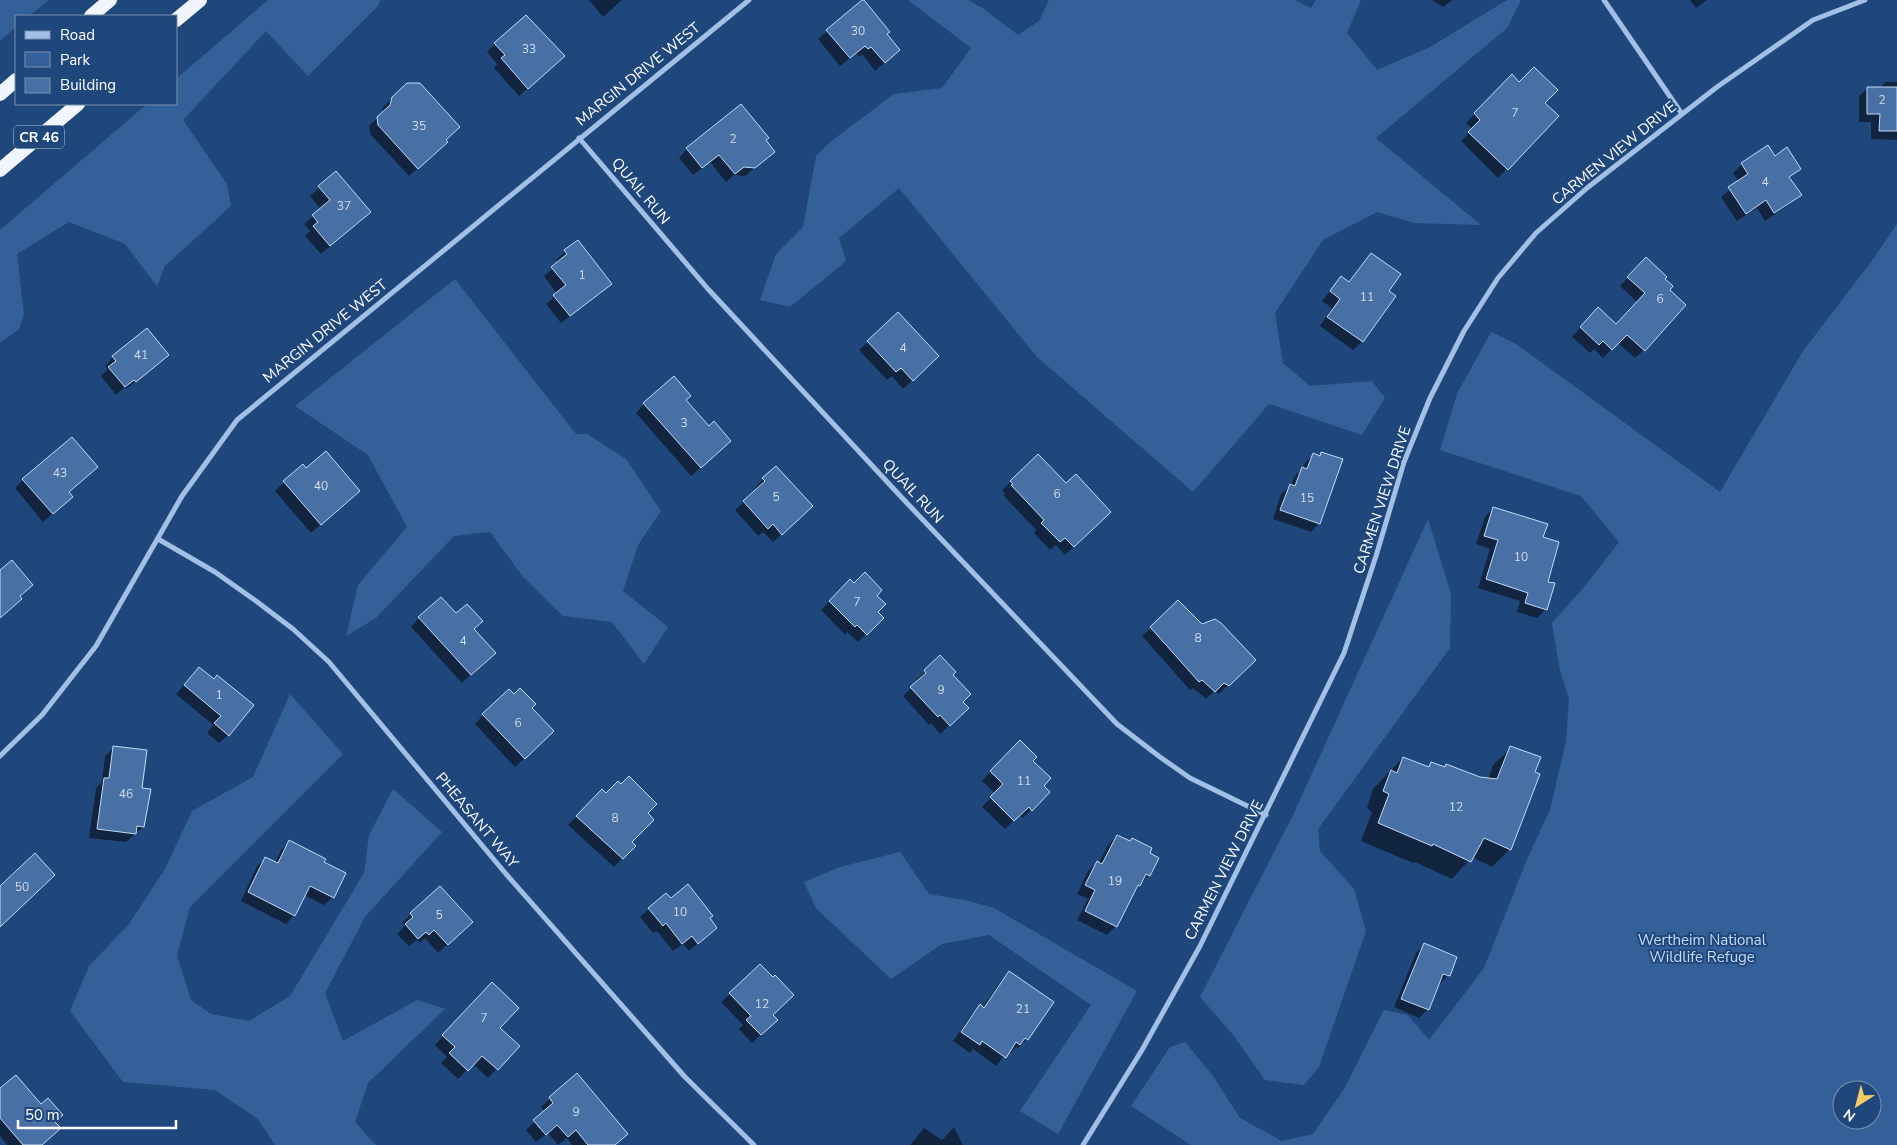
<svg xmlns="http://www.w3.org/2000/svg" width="1897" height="1145" viewBox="0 0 1897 1145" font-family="'Nunito Sans',sans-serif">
	<rect width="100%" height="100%" fill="#20477b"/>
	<!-- green -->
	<path fill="#336099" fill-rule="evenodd" d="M0,0h49l-20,16h-13v11l-16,14z
		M268,0h112l-2,6 -70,70 -42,-45 -83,89 44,64 4,22 -66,60 -8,20 -32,-42 -56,-22 -52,32 7,61 -5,14 -19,14v-113l147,-126h29v-25z
		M908,0h60l16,9 34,26 21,-14 10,-21h246l16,8 5,-8h45l-14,33 30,37 53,-23 77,-47h14l-14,28 -131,110 105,87 -67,-2 -37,-11 -54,28 -48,73 8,50 27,23 62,-5 13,17 -23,37 -93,-31 -76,88 -156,-135 -138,-169 -60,50 7,23 -56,46 -30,-7 16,-46 27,-27 13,-71 18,-17 60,-45 48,-6 29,-40z
		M1897,224v921h-706l-60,-39 39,-59 15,-5 28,34 27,42 42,23 31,-7 31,-45 40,-79 24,5 21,25 55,-72 44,-111 22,-47 16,-69 3,-43 -9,-27 -8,-48 33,-37 34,-44 -38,-46 -141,-46 17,-56 34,-62 25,12 204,148 83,-141 68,-89zM1842,1090h30v30h-30z
		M455,279l121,155h11l39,25 35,52 -23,34 -15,46 45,36 -24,37 -32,-42 -49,-6 -40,-39 -33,-45 -36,4 -78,82 -30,18 12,-51 49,-58 -39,-72 -73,-49z
		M1428,519l23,75 -1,54 -132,181 2,22 34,38 12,42 -47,136 -15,18 -39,-5 -31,-44 -34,-39 93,-182z
		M290,694l53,60 -153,153 -13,48 14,45 20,14 38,7 41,-25 74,-123 5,-38 24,-46 49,43 -77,85 -40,76 18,48 74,-41 28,9 -77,74 -13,39 21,23h-101l-17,-26 -43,-29 -92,-8 -53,-71 19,-45 40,-42 36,-55 27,-58 61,-34z
		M900,852l29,42 36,6 29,8 143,83 -79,143 -38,-23 71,-106 -102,-70 -47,9 -51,35 -75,-71 -12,-26 36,-15z"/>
	<!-- shadow -->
	<path fill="#0007" d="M589,0h33l-19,17z
		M863,0l36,50 -24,21 -13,-17 -3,3 -3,-4 -16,13 -22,-27z
		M1432,0h21l-10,7z
		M1690,0h17l-11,8z
		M495,44l59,21 -35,31 -25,-28 3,-4 -10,-12z
		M1512,76l45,41 -59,61 -37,-37 12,-12 -7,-6z
		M1885,82h12v58l-26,-1v-17h-12v-26l9,-8h12z
		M392,98l53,42 -7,10 -29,26 -39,-42 -1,-8 13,-12 1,-7z
		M764,140l10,12 -29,24 -11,-1 -8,7 -16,-20 -17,13 -14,-17 8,-9z
		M1767,147l7,11 26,11 -11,9 11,17 -9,8 -26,18 -8,-13 -20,13 -16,-24 18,-15 -6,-9 9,-9z
		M336,173l24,47 -39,34 -16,-18 5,-5 -6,-7 17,-15 -11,-13z
		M577,241l24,51 -40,31 -15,-19 11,-10 -13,-18 15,-13 -3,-3z
		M1371,254l16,37 8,5 -33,46 -9,8 -33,-24 12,-18 -10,-7 19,-23 7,5z
		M1646,258l-2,92 -9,8 -17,-15 -15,15 -9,-9 -4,4 -18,-16 17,-19 27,8 21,-24 -17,-16z
		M868,342l61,23 -26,24 -11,-13 -5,4 -28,-30z
		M113,357l46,6 -33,26 -1,-2 -9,8 -15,-19 7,-7 -3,-3z
		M685,400l36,49 -30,27 -55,-63 8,-9z
		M1322,453l-3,70 -8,9 -38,-13 8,-25 10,-9 3,-8 9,-9 2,-5 8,-8 5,1z
		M763,479l40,36 -30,27 -10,-10 -5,4 -23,-26 22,-20 -2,-2z
		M23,480l45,13 -5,12 -20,17 -28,-34z
		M284,482l65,18 -38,33 -36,-42z
		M1011,482l90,39 -36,34 -9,-10 -6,5 -16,-17 2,-3 -33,-35 2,-2 -3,-3z
		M1493,508l49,30 5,44 -1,27 -9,9 -20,-6 3,-11 -42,-13 12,-39 -14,-5 9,-27z
		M850,581l26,15v16l6,6 -24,24 -11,-10 -2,3 -24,-25z
		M456,615l17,14 13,32 -24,22 -51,-56 8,-9z
		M1202,626l53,34 -36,34 -4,-3 -9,8 -13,-11 -3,2 -48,-54 9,-8z
		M940,657l12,18 9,27 -2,15 -19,17 -9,-11 -2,2 -26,-29 15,-14 -2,-2z
		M199,668l14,12 15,55 -9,8 -12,-10 6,-8 -37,-31z
		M514,696l17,12 13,32 -29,27 -40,-43 8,-9z
		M114,747l26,42 3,38 -17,15 -37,-4 7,-50 6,-6 3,-26z
		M1511,748l-1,101 -18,18 -20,-10 -20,22 -37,-17 -2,1 -52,-22 11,-29 -5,-4 6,-19 30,-31 24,10 5,-5 12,5 2,-2 34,12 8,1 5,-14z
		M1011,750l20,11 11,25 6,6 -25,26 -4,-3 -14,14 -23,-22 13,-14 -13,-12z
		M602,791l44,22 -16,29 4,4 -20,21 -46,-42z
		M1117,836l40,22 -8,17 -16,16 -17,35 -9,9 -30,-15 11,-21 -11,-5 11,-23 9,-9 2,1 9,-18z
		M290,842l33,20 10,35 -9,8 -20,-10 -10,20 -8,9 -45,-23 16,-35 9,-8 9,5 6,-13z
		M440,887l23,43 -25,23 -13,-15 -5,5 -3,-3 -8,6 -12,-12 8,-8 -3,-3z
		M671,900l37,18 8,10 -27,23 -6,-7 -10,7 -16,-20 -4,2 -13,-16 9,-8z
		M1424,945l24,30 -8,9 -2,-1 -10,26 -9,9 -25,-11 22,-54z
		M1009,973l43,29 -25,37 -9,9 -2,-1 -6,6 -2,-2 -12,15 -23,-17 -3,4 -17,-12 18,-26 9,-9 2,2 19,-27z
		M483,993l15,35 20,18 -30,32 -15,-14 -15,15 -17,-16 6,-6 -12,-12z
		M730,994l41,21 5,5 -24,23 -13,-14 4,-4 -22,-23z
		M577,1075l38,70h-43l-5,-7 -9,7 -10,-12 -12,9 -10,-12 19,-18 -4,-5z
		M0,1089l54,33 -13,23h-34l-7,-9z
		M954,1127l9,18h-53l14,-17 18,12z"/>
	<!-- building -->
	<path fill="#4970a4" stroke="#c5daf5" d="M862,0h2l26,32 -3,2 13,16 -15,13 -14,-16 -3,2 -3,-3 -15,12 -24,-28z
		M526,15l39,41 -37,33 -27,-31 4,-3 -11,-12z
		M1534,67l24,23 -13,13 14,13 -51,54 -40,-38 12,-12 -6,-7 38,-39 7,8z
		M407,83h13l40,44 -14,13 2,2 -30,27 -40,-44 -1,-8 13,-12 2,-8z
		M1867,87h30v44h-18l1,-17h-13z
		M741,104l28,34 -3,2 9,12 -20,16 -11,-1 -9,7 -16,-19 -17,13 -16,-20z
		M1768,145l7,11 12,-9 14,22 -12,8 13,18 -28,18 -8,-13 -20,14 -18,-27 20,-13 -7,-11z
		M336,171l35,41 -41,34 -17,-20 5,-4 -6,-7 18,-15 -12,-14z
		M578,240l34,44 -42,32 -17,-21 13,-10 -15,-18 16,-13 -3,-4z
		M1371,253l30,21 -12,17 7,5 -33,46 -36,-25 13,-18 -10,-8 11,-15 8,6z
		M1646,257l21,20 -2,2 8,7 -3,4 16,15 -41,46 -18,-16 -15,15 -9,-9 -4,4 -19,-18 18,-20 18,17 29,-31 -18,-16z
		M898,312l41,44 -26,25 -12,-13 -5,4 -29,-31z
		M147,328l22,27 -33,27 -2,-2 -9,7 -17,-20 8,-6 -4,-5z
		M674,376l17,20 -5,4 23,26 5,-5 17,20 -30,27 -58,-65z
		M72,437l26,30 -29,25 4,5 -20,17 -31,-35z
		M326,451l34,40 -39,34 -38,-44 20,-17 3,4z
		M1321,452l22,7 -23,65 -40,-14 10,-26 5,2 7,-19 5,2 6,-16 7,3z
		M1038,454l28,29 10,-9 35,38 -37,35 -9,-9 -5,4 -19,-19 3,-3 -33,-35 2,-1 -3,-3z
		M776,466l37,40 -31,29 -9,-11 -5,5 -25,-28 22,-20 -3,-3z
		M1493,507l55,17 -5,13 16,5 -11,40 7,1 -8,27 -22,-7 3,-10 -42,-14 12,-39 -14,-4z
		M12,560l21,25 -13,11 2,3 -22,19v-48z
		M865,572l17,18 -5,6 9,8 -8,8 6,6 -17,17 -10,-10 -2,2 -26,-26 21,-22 4,4z
		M441,597l15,16 11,-9 16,17 -9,8 22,24 -25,22 -53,-58z
		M1178,600l24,24 13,-5 6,4 35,37 -27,26 -5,-3 -9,9 -13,-12 -3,2 -49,-55z
		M940,655l16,17 -3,3 18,19 -8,8 6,6 -19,18 -10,-11 -2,2 -28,-30 16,-14 -2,-3z
		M199,667l15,12 3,-4 37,30 -25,31 -15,-13 7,-7 -37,-31z
		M520,688l16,16 -4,4 22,23 -29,28 -43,-45 27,-25 5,5z
		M1020,740l17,17 -4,4 18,17 -7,8 6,6 -18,19 -3,-4 -15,14 -24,-24 13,-13 -13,-13z
		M113,746l34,4 -5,38 9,1 -7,38 -7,-1 -1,8 -39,-5 7,-51h5z
		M1510,746l31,11 -6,15 5,2 -29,76 -27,-12 -13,24 -38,-18 -1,2 -54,-23 11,-29 -6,-3 8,-21 6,3 6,-16 26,10 2,-5 14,5 1,-3 34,13 17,2z
		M629,776l28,28 -9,9 6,7 -22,22 4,4 -13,13 -47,-43 26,-27 4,4 12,-12 3,3z
		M1117,835l13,6 2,-3 20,10 -2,5 9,5 -9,18 -4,-2 -6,12 -2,-1 -21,42 -32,-16 10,-21 -10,-5 12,-24 5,3z
		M289,840l37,19 -2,3 22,11 -12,25 -24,-12 -15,30 -47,-24 17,-35 13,6z
		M35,853l20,22 -55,52v-41z
		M688,884l25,32 -3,2 7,10 -19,16 -6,-8 -10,8 -16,-21 -3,3 -15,-18 18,-15 5,5z
		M440,886l33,36 -25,23 -14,-15 -5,5 -3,-3 -8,7 -13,-15 8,-7 -3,-4z
		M1424,943l33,14 -7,19 -7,-2 -14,36 -28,-11z
		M760,964l13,13 2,-2 19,20 -21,20 5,5 -17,15 -15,-15 5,-4 -22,-23z
		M1009,971l45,31 -26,38 -3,-2 -5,7 -4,-3 -10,16 -24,-17 -2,4 -19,-13 19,-28 4,4z
		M492,982l27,26 -19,20 20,18 -22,24 -16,-14 -14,15 -19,-18 6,-6 -13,-12z
		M577,1073l51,61 -13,11h-27l-12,-15 -8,7 -11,-12 -11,10 -13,-15 20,-17 -4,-6z
		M16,1075l25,29 7,-6 15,17 -8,7 6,6 -19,17h-19l-23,-27v-30z"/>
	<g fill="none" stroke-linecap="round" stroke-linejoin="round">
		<!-- minor -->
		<path stroke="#a2c0e6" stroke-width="5" d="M1604,0l78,114
			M579,138l129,151 197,212 212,223 43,33 30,21 76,37
			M158,539l57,33 41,29 37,28 36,33 177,212 179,203 69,68
			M0,756l42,-41 54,-69 86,-150 55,-76 512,-420
			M1083,1145l59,-95 58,-104 144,-293 32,-97 28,-94 26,-64 34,-67 34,-53 38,-45 51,-45 130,-101 96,-67 52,-20"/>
		<!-- trunk -->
		<path stroke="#f1f6fe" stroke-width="14" d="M91,16l19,-16
			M176,20l24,-20
			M0,94l16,-14
			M0,170l78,-66"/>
	</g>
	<g text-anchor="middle" stroke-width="4" stroke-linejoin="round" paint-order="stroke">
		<!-- number labels -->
		<g font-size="12" fill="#d2dbe8">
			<text x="858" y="35">30</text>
			<text x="529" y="53">33</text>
			<text x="1882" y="104">2</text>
			<text x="1515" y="117">7</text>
			<text x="419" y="130">35</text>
			<text x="733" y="143">2</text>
			<text x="1765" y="186">4</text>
			<text x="344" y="210">37</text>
			<text x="582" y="279">1</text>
			<text x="1367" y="301">11</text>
			<text x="1660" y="303">6</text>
			<text x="903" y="352">4</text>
			<text x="141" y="359">41</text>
			<text x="684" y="427">3</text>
			<text x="60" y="477">43</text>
			<text x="321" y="490">40</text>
			<text x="1057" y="498">6</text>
			<text x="776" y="501">5</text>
			<text x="1307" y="502">15</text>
			<text x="1521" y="561">10</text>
			<text x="857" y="606">7</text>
			<text x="1198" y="642">8</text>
			<text x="463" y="645">4</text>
			<text x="941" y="694">9</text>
			<text x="219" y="699">1</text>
			<text x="518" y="727">6</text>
			<text x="1024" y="785">11</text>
			<text x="126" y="798">46</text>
			<text x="1456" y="811">12</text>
			<text x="615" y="822">8</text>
			<text x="1115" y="885">19</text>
			<text x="22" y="891">50</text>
			<text x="680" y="916">10</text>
			<text x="439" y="919">5</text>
			<text x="762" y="1008">12</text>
			<text x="1023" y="1013">21</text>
			<text x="484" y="1022">7</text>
			<text x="576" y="1116">9</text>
		</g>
		<!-- shield labels -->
		<rect fill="#20477b" stroke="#bcc8d7" stroke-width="1" x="14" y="125.5" width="50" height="23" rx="4"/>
		<g font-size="14" font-weight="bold" fill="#fff">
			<text x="39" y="142">CR 46</text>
		</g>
		<!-- street labels -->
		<g font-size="15" fill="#fff" stroke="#20477b">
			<text transform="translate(638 74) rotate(-39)" y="5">MARGIN DRIVE WEST</text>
			<text transform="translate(1614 153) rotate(-39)" y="5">CARMEN VIEW DRIVE</text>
			<text transform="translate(641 191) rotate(50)" y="5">QUAIL RUN</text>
			<text transform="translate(325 331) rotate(-39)" y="5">MARGIN DRIVE WEST</text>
			<text transform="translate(913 491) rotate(47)" y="5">QUAIL RUN</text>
			<text transform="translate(1382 500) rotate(-72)" y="5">CARMEN VIEW DRIVE</text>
			<text transform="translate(477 820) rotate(50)" y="5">PHEASANT WAY</text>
			<text transform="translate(1224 870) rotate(-63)" y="5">CARMEN VIEW DRIVE</text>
		</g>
		<!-- park labels -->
		<g font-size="15" fill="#c5daf5" stroke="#20477b">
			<text x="1702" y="945">Wertheim National<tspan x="1702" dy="17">Wildlife Refuge</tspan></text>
		</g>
	</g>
	<!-- legend -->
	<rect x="15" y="15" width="162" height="90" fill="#20477b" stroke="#7991b0"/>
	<rect x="25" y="31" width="25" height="8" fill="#a2c0e6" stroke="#7991b0"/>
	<text x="60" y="40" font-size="15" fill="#ffffff">Road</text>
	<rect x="25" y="52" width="25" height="15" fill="#336099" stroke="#7991b0"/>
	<text x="60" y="65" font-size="15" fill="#ffffff">Park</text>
	<rect x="25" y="78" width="25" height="15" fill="#4970a4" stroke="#7991b0"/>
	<text x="60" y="90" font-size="15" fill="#ffffff">Building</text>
	<!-- north arrow -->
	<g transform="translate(1857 1105) rotate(216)"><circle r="24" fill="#20477b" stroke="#7991b0"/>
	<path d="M0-4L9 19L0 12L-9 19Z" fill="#f3cb63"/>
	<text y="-8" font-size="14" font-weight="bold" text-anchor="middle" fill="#ffffff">N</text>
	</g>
	<!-- scale -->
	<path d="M18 1120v8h158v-8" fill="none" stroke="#ffffff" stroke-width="2.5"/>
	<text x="25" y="1120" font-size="15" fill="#ffffff" stroke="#20477b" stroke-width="4" paint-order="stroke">50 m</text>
</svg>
